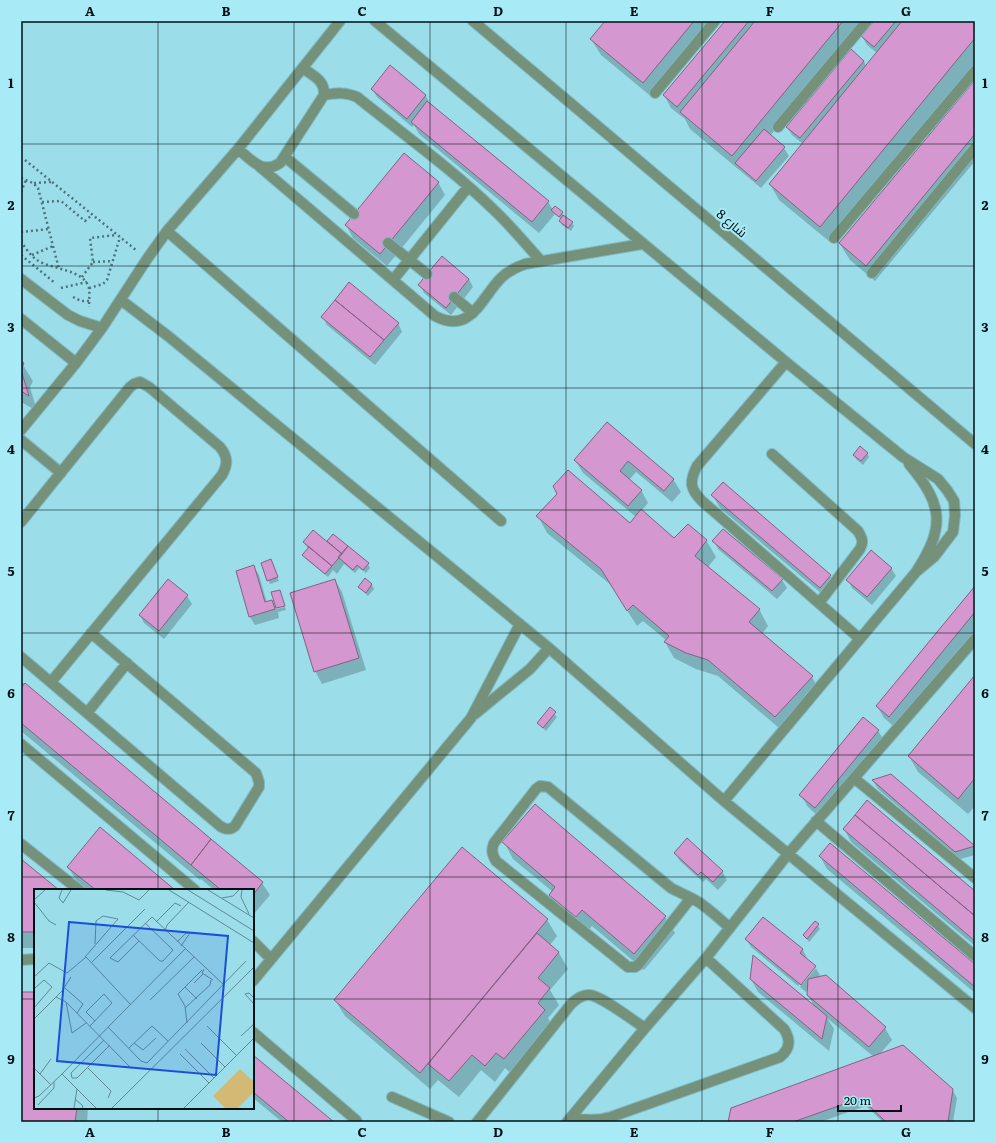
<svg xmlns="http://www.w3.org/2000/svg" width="996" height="1143" viewBox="0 0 996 1143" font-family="Literata,Cairo,serif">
	<rect width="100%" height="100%" fill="#9bdde9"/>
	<!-- shadow -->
	<path fill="#0003" d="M606,21h111l-64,77 -52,-43 -10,-16z
		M726,21h140l-96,115 14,12 5,8 -28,32 -71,-59 -5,-10 -14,-11 -7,-13z
		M875,21h100v45l-145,176 -51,-42 -9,-16 33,-40 -11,-9 -5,-8 77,-66 2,5 11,-13 -10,-8 -5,-9z
		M391,67l35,29 4,8 118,98 5,8 9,3 2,4 8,6 2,3 -3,5 -9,-6 -2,-4 1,-2 -6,-5 -16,19 -120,-99 -5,-9 -2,2 -35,-30 -5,-8z
		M975,82v79l-100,120 -25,-21 -10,-16z
		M438,182l7,13 -58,71 -34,-28 -7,-13z
		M469,279l4,8 -22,28 -27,-22 -4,-8z
		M323,317l75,6 4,9 -27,33 -48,-40z
		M21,362l12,19 -3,6 7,24 -16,-9z
		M607,423l66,56 8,13 -9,10 -36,-30 -7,8 12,10 7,13 -6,7 32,29 32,1 10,17 -8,10 51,42 9,17 -6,8 50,43 9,16 -36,40 -67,-57 -22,-7 -22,-11 -9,-16 1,-2 -23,-19 -6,5 -26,-41 -64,-52 -9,-17 92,8 6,-7 -53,-44 -8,-13z
		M867,453l2,4 -6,8 -7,-6 -2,-4z
		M713,496l117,80 7,12 -9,11 -108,-91z
		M333,535l35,29 2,4 -4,5 -7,-5 -4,5 -11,-9 -7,10 -4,-4 -5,7 -22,-18 -3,-4 5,-6 -4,-7 23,1z
		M714,541l68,39 5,8 -10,11 -59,-50z
		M262,564h10l7,17 -9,3z
		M254,567l5,8 8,28 5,-2 4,8 9,-2 1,3 -8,2 1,6 -24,7 -5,-8 -13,-45z
		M891,568l5,8 -24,29 -20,-17 -4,-8z
		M168,580l19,16 5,8 -28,35 -20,-16 -4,-8z
		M335,580l7,12 24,78 -44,14 -7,-13z
		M365,580l7,5 2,4 -6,7 -9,-9z
		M975,588v45l-79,95 -12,-10 -7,-12z
		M975,677v129l-7,8 -50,-42 -9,-16z
		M21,681l241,202 8,12 -17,20v-25h-39l-13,-11 -1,1 -179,-149z
		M550,709l7,8 -11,14 -8,-8z
		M878,731l8,12 -64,77 -14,-13 -7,-12z
		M873,781l101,65 1,9 -15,4 -82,-70z
		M844,829l131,63v54l-124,-104z
		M504,842l161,75 10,16 -31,37 -52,-44 -6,7 -26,-22 -10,-16 3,-3 -40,-33z
		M462,848l85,72 10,16 -7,9 9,8 9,16 -18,21 9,15 -11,13 5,9 -40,48 -8,-7 -10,14 -14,-12 -22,27 -21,-17 -8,9 -85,-73 -10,-16z
		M675,853l47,18 5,9 -9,10 -12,-11 -3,3 -23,-21z
		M820,856l155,110v27l-148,-124z
		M21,860l37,30h-23v58h-14z
		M68,867l106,23h-88l-8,-7z
		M764,918l39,32 4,8 -1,1 9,8 5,8 -3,3 68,50 7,12 -13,15 73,34 5,9 -4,24h-70l-17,-16 -46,16h-91l145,-65 -47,-39 7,11 -5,22 -71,-59 -7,-13 63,27 -6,-11v-6l-2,3 -6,-5 16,-19h-3l-15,18 -47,-39 -5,-8z
		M815,922l5,7 -11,13 -5,-7z
		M21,993h14v115h53l-1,14h-66z
		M253,1056l80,66h-51l-29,-24z"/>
	<!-- building -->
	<path fill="#d597cf" stroke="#866183" d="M605,21h89l-51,62 -53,-44z
		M725,21h24l-72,86 -14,-12z
		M755,21h88l-111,135 -52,-44z
		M874,21h22l-22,26 -13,-11z
		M902,21h73v17l-155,189 -51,-43z
		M851,49l13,12 -64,77 -14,-11z
		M390,65l36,30 -19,24 -36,-30z
		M975,80v54l-109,132 -27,-23z
		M427,101l122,100 -17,21 -121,-100z
		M764,129l21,18 -29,34 -21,-18z
		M404,153l35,29 -59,72 -35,-29z
		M555,206l8,6 -4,5 -8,-7z
		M563,215l10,7 -5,6 -9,-7z
		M442,256l27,23 -23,29 -28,-23z
		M349,282l50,41 -15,17 -49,-40z
		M335,300l49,40 -14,17 -49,-40z
		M21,361l3,2 -3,7 8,26 -8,-5z
		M607,422l67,57 -10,12 -36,-30 -8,10 22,19 -14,16 -54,-46z
		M860,446l8,7 -7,8 -8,-6z
		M568,470l62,53 11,-14 33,29 14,-14 19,16 -12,16 65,53 -11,13 64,54 -38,41 -67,-57 -22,-7 -22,-11 5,-6 -36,-31 -6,6 -26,-42 -65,-53 21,-22 -4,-8z
		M723,482l108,93 -11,13 -109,-93z
		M723,529l60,50 -11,12 -60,-50z
		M313,530l29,24 -10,12 -29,-24z
		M333,534l15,12 -6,8 -15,-13z
		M348,546l21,17 -6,7 -6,-5 -4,5 -15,-13z
		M309,547l23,19 -7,8 -23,-19z
		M871,550l21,18 -25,29 -21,-17z
		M271,559l7,18 -11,4 -6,-18z
		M254,565l11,37 7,-2 3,9 -26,8 -13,-46z
		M365,578l7,6 -6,9 -8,-6z
		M168,579l20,16 -29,36 -20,-16z
		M335,579l24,79 -45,14 -24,-79z
		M975,586v26l-86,105 -13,-11z
		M280,590l5,16 -9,2 -5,-16z
		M975,675v103l-17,21 -50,-43z
		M25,683l186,156 -20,26 -170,-142v-35z
		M550,707l6,5 -13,16 -6,-5z
		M863,717l16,13 -64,78 -16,-13z
		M891,774l84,72 -20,6 -83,-72z
		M867,800l108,91v25l-120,-101z
		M535,804l131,112 -32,38 -52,-44 -6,7 -27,-22 6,-8 -53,-45z
		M855,815l120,101v25l-132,-112z
		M100,827l75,63h-79l-29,-23z
		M687,838l36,33 -10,11 -12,-10 -3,3 -24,-22z
		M211,839l52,43 -10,13v-5h-32l-30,-25z
		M830,843l145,121v23l-156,-131z
		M462,847l86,72 -128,154 -86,-73z
		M21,859l38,31h-24v42h-14z
		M763,917l40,32 -3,4 16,13 -15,19 -56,-46z
		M815,921l4,3 -12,15 -4,-4z
		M537,933l22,19 -21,26 12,10 -12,15 7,7 -41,49 -8,-6 -11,13 -13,-11 -23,26 -21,-17z
		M753,955l74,61 -5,23 -72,-60z
		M826,975l60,52 -17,20 -62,-52 1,-16z
		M21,992h14v116h42l-2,14h-54z
		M903,1045l50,44 -5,33h-62l-25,-24 -68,24h-65l3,-14z
		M253,1055l81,67h-45l-36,-30z"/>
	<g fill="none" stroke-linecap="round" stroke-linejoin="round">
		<!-- service casing -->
		<g stroke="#7fb8c3" stroke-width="12">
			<path id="service" d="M375,21l411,341 117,95 35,22 9,11 7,11 1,14 -2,17 -19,25 -18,15
				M655,93l60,-72
				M324,95c12,-2 22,-3 33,2 46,37 95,72 137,113 17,16 31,33 46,50
				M778,127l89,-106
				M238,149c14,11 24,26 42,14l44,-68c1,-15 -11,-19 -21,-27
				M285,157l69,57
				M259,166l176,150c36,19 46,-18 66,-38 7,-7 16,-11 24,-14l117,-20
				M167,231l334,290
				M834,238l141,-167
				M388,243l39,31
				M872,273l103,-125
				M21,279l47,36 12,6 22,7
				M393,280l75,-93
				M454,297l19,16
				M121,300l47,36 381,312 175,153 251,207
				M21,319l55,44
				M786,362l-89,104c-8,16 -7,23 5,35l158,138
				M21,430l55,-67 26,-35 45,-69 20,-28 71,-82 102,-128
				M21,440l40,33
				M772,454l86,77c4,7 6,11 2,18l-41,54
				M21,522l109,-135 4,-3 6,-2 9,5 71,60c8,10 8,17 2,28l-171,207
				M21,657l199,169c6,4 10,4 15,0l24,-39v-5l-3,-9 -165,-140
				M87,713l40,-50
				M475,714l55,-45 19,-21
				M21,744l174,146
				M854,778l121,100
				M724,801l192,-229c29,-45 28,-66 -7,-108
				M816,821l159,135
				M21,844l58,46
				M691,898l-53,67 -3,2h-7l-132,-106c-4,-7 -5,-11 -2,-18l42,-54 4,-3 8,1 123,101c9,5 20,9 29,15 10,7 20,16 30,25
				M253,941l18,18
				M21,960l14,-1
				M253,981l218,-263 49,-94
				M253,1032l103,88 1,2
				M392,1097l57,25
				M571,1117c14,4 26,4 40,0l169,-60c10,-8 11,-17 4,-28l-78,-71
				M477,1122l94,-118c5,-5 11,-10 19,-9 13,2 42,25 55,33
				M567,1122l78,-94 61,-70 82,-104 187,-215"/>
		</g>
		<!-- tertiary casing -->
		<g stroke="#7fb8c3" stroke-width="12">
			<path id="tertiary" d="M473,21l502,423"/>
		</g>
		<!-- path -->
		<path stroke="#4b747b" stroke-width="2.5" stroke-dasharray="2 3" stroke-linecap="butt" d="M25,160l111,90
			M21,178l12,5 5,5 21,81
			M34,183l17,-1
			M21,192l5,-12
			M42,202l19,-1 24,20 7,-6
			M21,232l28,-3
			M21,241c4,7 10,15 16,19 15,10 47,9 52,28 1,6 0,13 0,19
			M21,255l34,28
			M32,255l21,-9
			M93,262l20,-1
			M82,277l11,-15 -3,-24 26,-3
			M61,288l26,-6
			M89,288l14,-4 4,-4 13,-43
			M73,297l8,4h8"/>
		<!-- service -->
		<use href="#service" stroke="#75917a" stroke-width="10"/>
		<!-- tertiary -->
		<use href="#tertiary" stroke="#75917a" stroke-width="10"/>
	</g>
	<!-- grid -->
	<path fill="none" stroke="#001014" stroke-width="1" stroke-opacity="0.55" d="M158,21v869M294,21v1101M430,21v1101M566,21v1101M702,21v1101M838,21v1101M21,144h954M21,266h954M21,388h954M21,510h954M21,633h954M21,755h954M21,877h954M21,999h14M253,999h722M158,1108v14"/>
	<g text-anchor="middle" stroke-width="4" stroke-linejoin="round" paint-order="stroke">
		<!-- street labels -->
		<g font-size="13" fill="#001014" stroke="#a8eaf6">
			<text transform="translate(732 223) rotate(40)" y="5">شارع 8</text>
		</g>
	</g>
	<!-- overview -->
	<g transform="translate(34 889)">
		<rect width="220" height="220" fill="#9bdde9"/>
		<path d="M206,180l14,13v10l-16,16h-13l-12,-12z" fill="#d3b974"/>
		<path fill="none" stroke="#5d8b94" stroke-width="1" d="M28,1l-3,8 4,5 8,-13M72,1l17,2 16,8 10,-10M135,1l85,53M154,1l66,41M174,1l46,28M208,1l-1,7 8,17M188,9l11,-2 6,-6M0,11l11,-10M0,13l15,19 7,4M122,33l19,-19 6,3M131,42l2,-6 22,-23M99,46l27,26h3l10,-11 -28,-27M105,52l-21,21 -8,-4 42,-41 72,68M143,53l9,-9h4l-9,13M51,68l33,-38 -15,-3 -7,5 -1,23M58,73l53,-53M170,80l-2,4 11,7M0,88l15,-14 18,10 19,-16 45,48M160,94l9,-9M151,98l12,12M31,99l18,16 -6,9M0,100l10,-9 8,7 -18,21M22,108l10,5 65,66M220,109l-5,-5 -4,1 9,10M116,111l44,-43M32,113l6,31 14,-10M151,119l25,-23 1,-5M0,130l28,-28 9,-14M153,134l-2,-17 -7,-12 24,-24M56,137l22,-23 -8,-9 -18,18 9,9M173,137l29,29M74,138l33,34 6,2 99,-102M207,147l13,-12M70,151l-33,33 1,5h5l33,-33M100,154l9,7 13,-12M167,154l24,24M95,159l23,-22 16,15M151,160l29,29M146,165l29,29M0,179l17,17M54,179l23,23 -3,7M6,185l11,-15M28,185l34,34M0,209l5,-2 23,-22 123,-125M41,210l8,7 -1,2M4,216l16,-17v-6M40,219l3,-19M78,219l142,-141M150,219l70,-70"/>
		<path fill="#1d4ed8" fill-opacity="0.15" stroke="#1d4ed8" stroke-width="2" d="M35,33l159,14 -12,139 -159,-14z"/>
		<rect width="220" height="220" fill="none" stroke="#001014" stroke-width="2"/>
	</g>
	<!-- border -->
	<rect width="996" height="1143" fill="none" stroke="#a8eaf6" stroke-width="44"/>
	<!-- scale -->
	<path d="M838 1105v6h63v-6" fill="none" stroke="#001014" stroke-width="2"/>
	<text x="844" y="1105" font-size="12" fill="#001014" stroke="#a8eaf6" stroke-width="3" paint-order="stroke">20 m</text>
	<rect x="22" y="22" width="952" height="1099" fill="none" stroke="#001014" stroke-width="1.5"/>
	<g font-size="13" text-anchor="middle" font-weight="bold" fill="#001014">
		<text x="90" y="16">A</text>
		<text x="226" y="16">B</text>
		<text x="362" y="16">C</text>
		<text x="498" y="16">D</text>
		<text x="634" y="16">E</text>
		<text x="770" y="16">F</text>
		<text x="906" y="16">G</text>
		<text x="11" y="88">1</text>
		<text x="985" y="88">1</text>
		<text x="11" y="210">2</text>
		<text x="985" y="210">2</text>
		<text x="11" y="332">3</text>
		<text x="985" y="332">3</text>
		<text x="11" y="454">4</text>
		<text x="985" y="454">4</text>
		<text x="11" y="576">5</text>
		<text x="985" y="576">5</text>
		<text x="11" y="698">6</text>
		<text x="985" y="698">6</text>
		<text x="11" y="820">7</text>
		<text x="985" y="820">7</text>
		<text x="11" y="942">8</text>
		<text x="985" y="942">8</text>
		<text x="11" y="1064">9</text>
		<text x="985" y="1064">9</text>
		<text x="90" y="1137">A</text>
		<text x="226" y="1137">B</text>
		<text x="362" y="1137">C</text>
		<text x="498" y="1137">D</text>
		<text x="634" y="1137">E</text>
		<text x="770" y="1137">F</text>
		<text x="906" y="1137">G</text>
	</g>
</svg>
